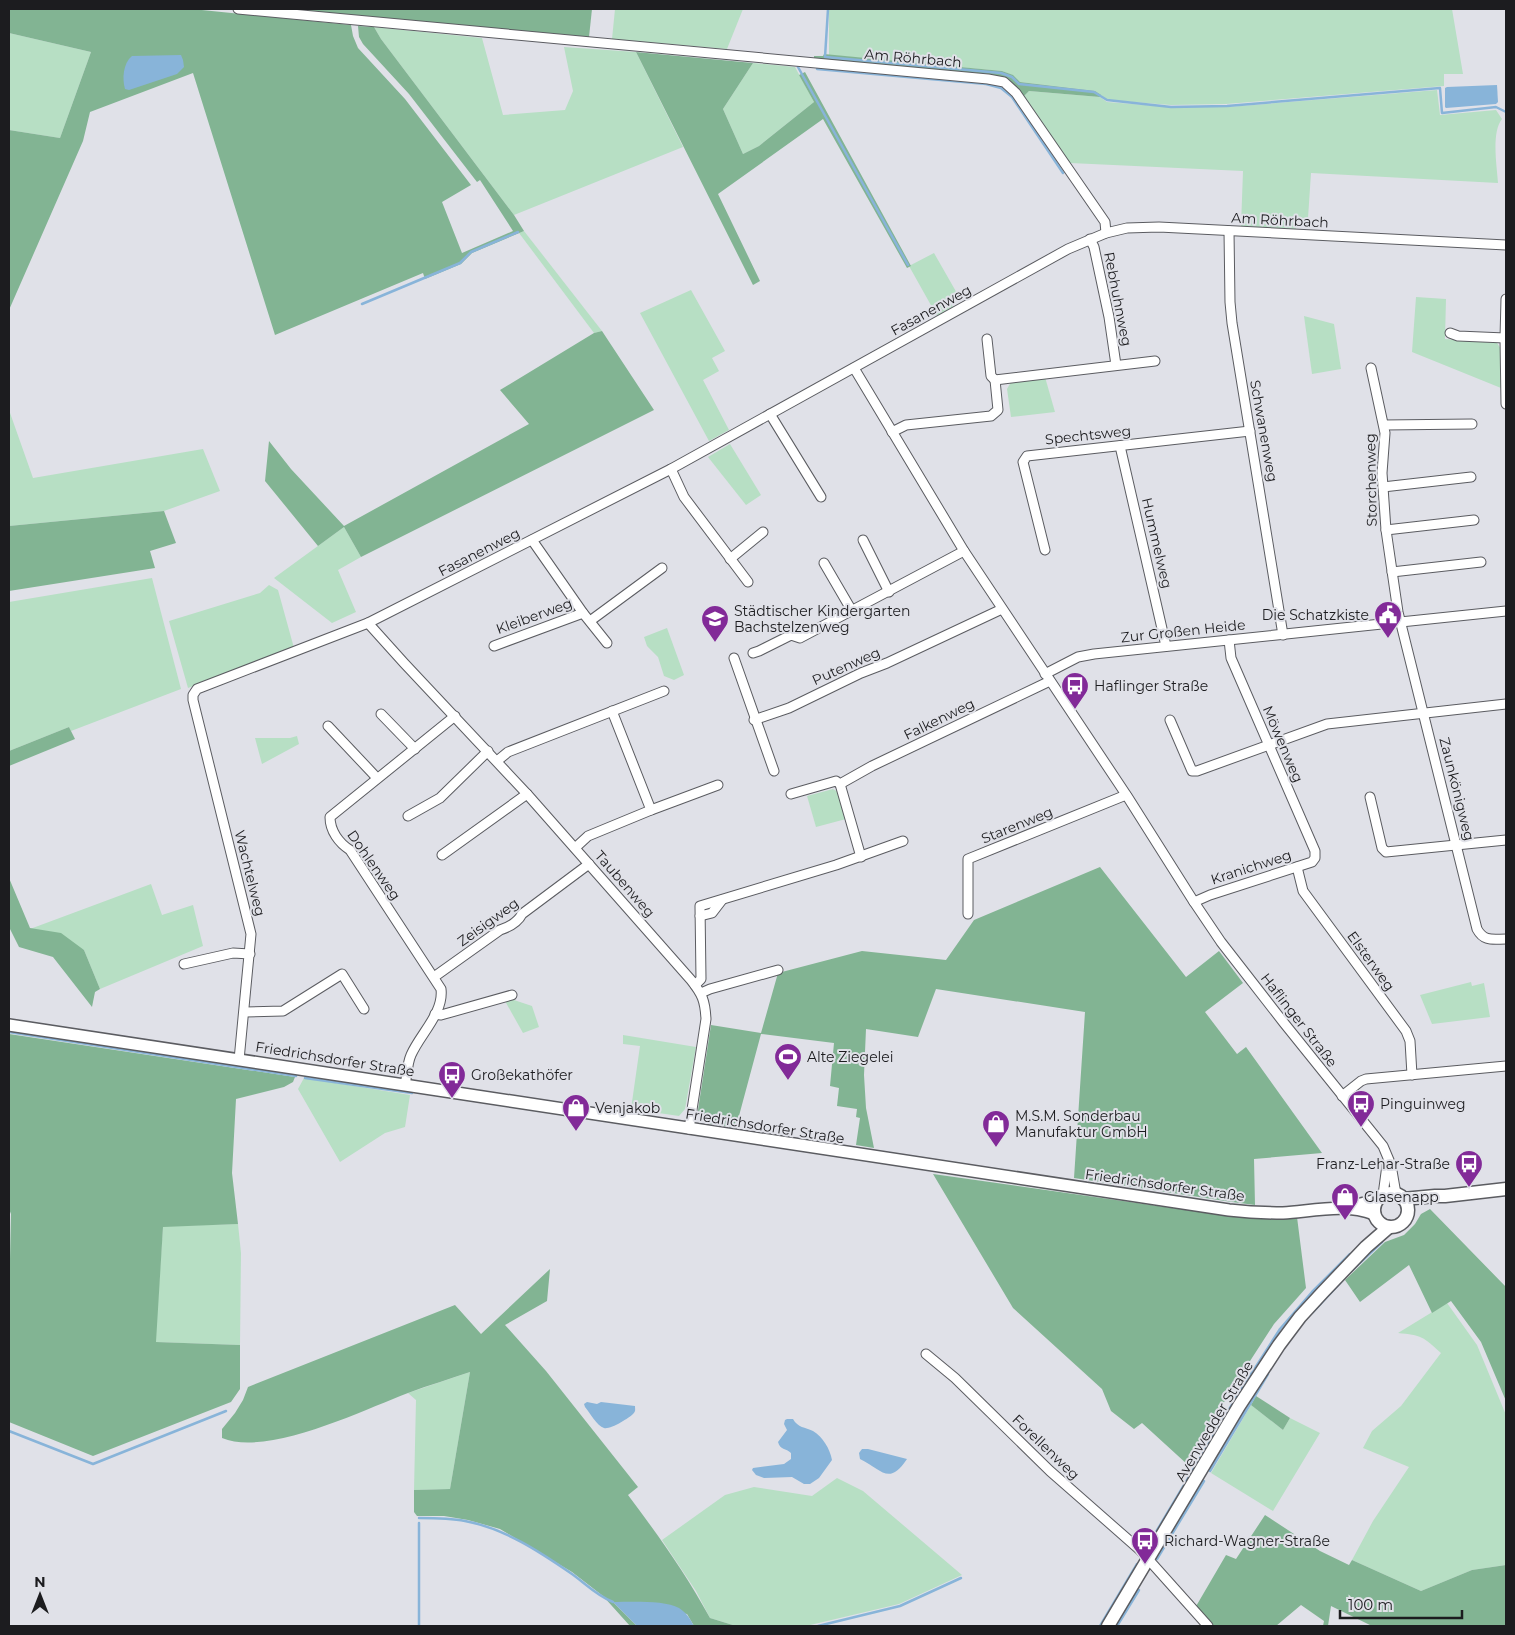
<svg xmlns="http://www.w3.org/2000/svg" width="1515" height="1635" font-family="Montserrat,sans-serif">
	<rect width="100%" height="100%" fill="#e0e1e8"/>
	<g fill="#b7dfc4">
		<polygon points="615,9 743,9 727,49 612,39"/>
		<polygon points="829,9 1452,9 1463,74 1444,74 1444,86 1226,104 1171,105 1107,100 1095,91 1020,82 1012,75 1002,71 829,55"/>
		<polygon points="374,27 482,38 503,115 565,110 573,91 564,47 636,52 683,147 514,215 381,39"/>
		<polygon points="9,33 91,52 60,138 9,130"/>
		<polygon points="753,63 795,67 814,102 759,146 743,154 723,109"/>
		<path d="M1437,90l3,25 56,-5 6,9c-11,14 -5,47 -4,64l-187,-10 -3,45h-11l-1,11 -55,-3 2,-55 -173,-8 -46,-67 5,-5 71,6 7,5 64,5h57z"/>
		<polygon points="524,231 602,331 594,333 519,233"/>
		<polygon points="934,253 958,295 949,300 953,307 937,316 909,266"/>
		<polygon points="691,290 725,351 712,358 719,371 703,380 729,430 709,441 640,313"/>
		<polygon points="1416,297 1446,299 1445,339 1497,343 1501,349 1501,388 1412,352"/>
		<polygon points="1304,316 1334,324 1341,369 1312,374"/>
		<polygon points="1045,377 1055,412 1011,417 1007,389 1011,382"/>
		<polygon points="9,410 33,478 203,449 220,491 164,511 9,526"/>
		<polygon points="730,444 761,495 746,505 708,457"/>
		<polygon points="344,527 361,557 338,570 356,612 332,623 274,578"/>
		<polygon points="152,578 181,689 71,731 69,727 9,751 9,602"/>
		<polygon points="269,585 278,590 294,648 188,688 169,621 260,593"/>
		<polygon points="667,628 684,675 674,680 664,676 658,657 647,646 644,637"/>
		<polygon points="297,736 299,744 262,764 255,738 290,738"/>
		<polygon points="833,789 838,792 846,819 816,827 807,796"/>
		<polygon points="151,884 162,915 193,905 203,946 100,989 84,950 30,929"/>
		<polygon points="1471,982 1472,986 1484,983 1490,1017 1432,1024 1420,995"/>
		<polygon points="511,999 532,1006 539,1027 523,1033 505,1001"/>
		<polygon points="623,1035 696,1047 685,1109 679,1116 631,1109 640,1046 623,1044"/>
		<polygon points="304,1078 410,1095 405,1127 385,1133 340,1162 298,1089"/>
		<polygon points="238,1224 241,1253 240,1345 155,1342 163,1226"/>
		<path d="M1447,1303l30,42 29,70v150l-34,5 -51,21 -69,-31 21,-39 36,-54 -46,-19 9,-17 29,-25 40,-53c-17,-16 -20,-18 -43,-20z"/>
		<polygon points="470,1372 450,1489 414,1490 416,1400 408,1393"/>
		<polygon points="1251,1405 1283,1430 1290,1418 1320,1433 1273,1511 1211,1473"/>
		<polygon points="837,1478 863,1491 962,1575 899,1604 806,1626 736,1626 710,1618 696,1591 662,1540 725,1495 754,1487 812,1496"/>
	</g>
	<g fill="#82b493">
		<polygon points="9,9 192,9 351,25 353,36 358,48 405,99 471,185 442,202 462,253 513,231 480,180 477,182 409,94 363,44 359,37 358,26 374,27 381,39 514,215 524,231 472,253 461,264 425,279 423,273 275,335 193,73 90,112 83,141 9,310 9,130 60,138 91,52 9,33"/>
		<polygon points="282,9 592,9 589,37"/>
		<polygon points="636,52 753,63 723,109 743,154 759,146 814,102 799,75 805,72 911,266 907,268 823,119 718,194 760,281 753,285"/>
		<polygon points="824,54 1002,71 1013,75 1020,82 1095,91 1101,95 1100,97 1029,91 1024,96 1006,79 989,74 814,59 814,56 823,56"/>
		<polygon points="602,331 654,410 361,557 344,527 318,546 265,481 269,441 291,469 344,526 529,424 500,390 594,333"/>
		<polygon points="164,511 176,543 150,551 155,568 9,591 9,526"/>
		<polygon points="69,727 75,739 9,766 9,751"/>
		<path d="M1100,867l86,110 33,-26 24,32 -38,29 32,42 9,-7 76,106 -68,6 1,46 -23,-3 -158,-24 11,-166 -149,-23 -18,48 -52,-8 -2,46 2,33 8,40 -18,-3 4,-27 -4,-1 1,-8 -20,-3 2,-18 -9,-2 4,-43 -73,-9 -25,93c-13,-2 -36,0 -38,-17l13,-85 50,8 17,-60 84,-22 84,9 28,-40z"/>
		<polygon points="9,878 30,928 61,933 84,950 100,989 95,992 92,1007 53,957 19,947 9,927"/>
		<polygon points="9,1034 295,1077 293,1082 284,1087 236,1099 232,1173 238,1224 163,1227 156,1342 240,1345 240,1389 231,1402 93,1456 9,1422 9,1304 11,1214 9,1209"/>
		<polygon points="933,1174 1228,1216 1255,1218 1297,1217 1306,1288 1274,1324 1230,1392 1188,1465 1142,1423 1134,1429 1111,1411 1102,1389 1013,1308"/>
		<polygon points="1430,1209 1506,1287 1506,1401 1481,1342 1451,1301 1432,1313 1409,1265 1360,1302 1345,1280 1385,1242 1404,1235 1415,1224 1421,1214"/>
		<path d="M550,1269l-3,32 -42,24 41,46 92,116 -10,8c30,40 58,79 82,123l26,8h-42l-7,-12 -73,-11 23,23h-7l-27,-30 -31,-24 -72,-43 -32,-9 -24,-4h-27l-3,-4v-22l36,-1 20,-117c-20,7 -41,13 -62,21 -45,17 -140,64 -186,45v-9l13,-16 8,-13 5,-13 207,-82 26,29z"/>
		<polygon points="1256,1396 1290,1418 1283,1430 1251,1405"/>
		<polygon points="1265,1515 1320,1551 1349,1565 1352,1560 1421,1591 1472,1570 1506,1565 1506,1626 1372,1626 1331,1606 1328,1626 1323,1626 1324,1621 1301,1605 1276,1626 1213,1626 1195,1608 1226,1555 1236,1559"/>
	</g>
	<g fill="#88b4d9">
		<path d="M181,55l2,5 1,7 -7,7 -48,16 -4,-1c-3,-10 -2,-26 7,-33z"/>
		<polygon points="1497,85 1498,102 1496,104 1446,108 1445,107 1445,88 1447,87"/>
		<path d="M587,1402l10,2 4,-2 34,4c0,4 1,5 -2,8 -4,4 -23,16 -29,14 -7,-2 -14,-15 -19,-21l-1,-3z"/>
		<path d="M787,1419h6c5,9 12,8 20,12 10,6 17,18 19,29l-13,18 -9,6h-6l-12,-7 -28,1 -8,-3 -4,-5 1,-2 31,-4 7,-5v-6c-5,-5 -11,-3 -13,-11l9,-12 -3,-6 1,-4z"/>
		<path d="M862,1449h6l39,10c-18,27 -25,11 -47,0l-1,-6z"/>
		<path d="M613,1602c17,0 52,-2 66,6 8,5 11,11 15,18h-57z"/>
	</g>
	<g fill="none" stroke-linecap="round" stroke-linejoin="round">
		<g stroke="#88b4d9" stroke-width="2.5">
			<polyline points="828,9 825,57 1001,73 1012,77 1019,84 1094,92 1107,100 1171,107 1227,106 1440,88 1442,113 1496,107 1506,112"/>
			<polyline points="798,67 908,265"/>
			<polyline points="817,69 986,84 1001,88 1012,97 1063,173"/>
			<polyline points="362,304 460,263 471,252 518,232"/>
			<polyline points="9,1032 296,1076"/>
			<polyline points="305,1078 412,1093"/>
			<polyline points="1351,1271 1382,1242"/>
			<polyline points="1312,1313 1341,1282"/>
			<polyline points="9,1431 93,1464 226,1411"/>
			<polyline points="1210,1471 1268,1374"/>
			<path d="M419,1518c16,0 31,0 46,3 39,7 75,31 107,53 14,10 25,22 41,28"/>
			<polyline points="1150,1542 1239,1393 1280,1329 1312,1292 1350,1254"/>
			<polyline points="1157,1559 1204,1481"/>
			<polyline points="419,1626 419,1523"/>
			<polyline points="818,1626 900,1606 961,1578"/>
			<polyline points="1100,1626 1137,1564"/>
			<polyline points="1117,1626 1139,1590"/>
		</g>
		<defs>
			<g id="minor">
				<polyline points="238,9 988,79 1004,82 1016,93 1105,222 1106,233"/>
				<polyline points="1229,231 1230,302 1232,323 1283,635"/>
				<polyline points="1090,239 1094,247 1109,317 1116,365"/>
				<polyline points="1450,333 1458,336 1505,338"/>
				<polyline points="987,339 991,376 995,380"/>
				<polyline points="854,368 964,551 1127,796 1194,902 1221,942 1284,1023 1383,1146 1391,1165 1396,1194"/>
				<path d="M1371,368l14,65 -3,40 1,14 3,43 12,82 79,317c7,13 16,10 29,10"/>
				<polyline points="1506,404 1505,338 1506,299"/>
				<polyline points="770,414 821,497"/>
				<polyline points="1384,425 1472,424"/>
				<polyline points="892,432 906,425 991,416 998,410 995,380 1155,361"/>
				<polyline points="1120,446 1166,646"/>
				<polyline points="671,469 684,497 748,582"/>
				<polyline points="1383,487 1471,477"/>
				<polyline points="1386,530 1474,520"/>
				<polyline points="532,540 583,613 607,643"/>
				<polyline points="863,540 889,592"/>
				<polyline points="1045,550 1023,462 1027,456 1250,431"/>
				<polyline points="730,559 763,532"/>
				<polyline points="824,563 852,611"/>
				<polyline points="1392,572 1481,562"/>
				<polyline points="590,621 662,568"/>
				<path d="M368,623l36,40 123,131 164,186c11,14 14,20 15,39l-17,110"/>
				<polyline points="494,646 583,613"/>
				<polyline points="753,653 759,651 791,635 800,638 964,551"/>
				<polyline points="734,658 774,771"/>
				<polyline points="1045,674 1078,657 1094,654 1506,611"/>
				<polyline points="612,711 651,810"/>
				<polyline points="381,714 415,749"/>
				<polyline points="754,720 789,708 861,673 887,663 1002,609"/>
				<polyline points="1170,720 1192,771 1197,771 1327,724 1506,704"/>
				<polyline points="328,726 377,778"/>
				<polyline points="497,761 508,752 664,691"/>
				<polyline points="840,784 861,857"/>
				<polyline points="791,794 836,781 840,784 872,766 1050,681"/>
				<polyline points="1370,797 1382,848 1386,852 1506,840"/>
				<polyline points="408,816 440,798 488,751"/>
				<polyline points="575,848 588,836 651,810 718,785"/>
				<polyline points="442,855 527,794"/>
				<polyline points="1297,867 1303,891 1406,1031 1410,1041 1412,1075"/>
				<polyline points="1194,902 1210,895 1312,862 1315,858 1315,851 1231,658 1229,640"/>
				<polyline points="968,914 968,859 1126,795"/>
				<polyline points="700,916 712,913 722,900"/>
				<polyline points="184,964 233,953 250,954"/>
				<path d="M434,977l66,-47c9,-3 18,-8 22,-16l67,-50"/>
				<polyline points="695,985 701,979 700,906 836,865 903,841"/>
				<polyline points="701,993 710,989 778,970"/>
				<polyline points="245,1012 283,1011 342,974 364,1009"/>
				<polyline points="435,1014 441,1015 512,995"/>
				<polyline points="239,1060 251,934 193,700 193,695 197,689 368,623 671,469 1068,249 1106,233 1127,228 1159,227 1506,245"/>
				<path d="M405,1085c2,-9 2,-21 6,-30 9,-21 33,-42 30,-66l-91,-139c-11,-7 -20,-19 -20,-33l125,-101"/>
				<polyline points="1342,1096 1361,1081 1366,1079 1506,1066"/>
				<polyline points="1383,1195 1387,1165"/>
				<polyline points="926,1354 955,1378 1050,1471 1140,1550 1208,1626"/>
			</g>
			<g id="tertiary">
				<path d="M9,1025l1220,185c18,2 36,3 54,3 30,-2 63,-10 91,1"/>
				<polyline points="1352,1206 1377,1200"/>
			</g>
			<g id="secondary">
				<circle cx="1391" cy="1210" r="17"/>
				<polyline points="1403,1199 1435,1196 1445,1196 1506,1189"/>
				<polyline points="1108,1626 1239,1406 1279,1345 1300,1317 1323,1292 1366,1247 1389,1227"/>
			</g>
		</defs>
		<use href="#minor" stroke="#5b5c61" stroke-width="11"/>
		<use href="#tertiary" stroke="#5b5c61" stroke-width="14"/>
		<use href="#secondary" stroke="#5b5c61" stroke-width="15"/>
		<use href="#minor" stroke="#fff" stroke-width="9"/>
		<use href="#tertiary" stroke="#fff" stroke-width="11"/>
		<use href="#secondary" stroke="#fff" stroke-width="12"/>
	</g>
	<defs>
		<symbol id="civic-pin" viewBox="-11 -11 22 30"><path d="M0 17L-7.5 6A9.5 9.5 0 1 1 7.5 6Z" fill="#822a98" stroke="#e0e1e8"/><path d="M-.6-6.5H3V-4.5H.6V-3L4-1V1h2V6H-6V1h2V-1L-.6-3ZM-1.2 2.5V6h2.4V2.5Z" fill="#fff"/></symbol>
		<symbol id="school-pin" viewBox="-11 -11 22 30"><path d="M0 17L-7.5 6A9.5 9.5 0 1 1 7.5 6Z" fill="#822a98" stroke="#e0e1e8"/><path d="M0-5L7-2L0 1L-7-2ZM-4 1L0 2.5L4 1V4Q0 6-4 4Z" fill="#fff"/></symbol>
		<symbol id="bus-pin" viewBox="-11 -11 22 30"><path d="M0 17L-7.5 6A9.5 9.5 0 1 1 7.5 6Z" fill="#822a98" stroke="#e0e1e8"/><path d="M-5-6H5V4H4V6H2V4H-2V6H-4V4H-5ZM-3.5-4V0h7V-4ZM-3.5 1.2v1.5H-2V1.2ZM2 1.2v1.5H3.5V1.2Z" fill="#fff"/></symbol>
		<symbol id="stadium-pin" viewBox="-11 -11 22 30"><path d="M0 17L-7.5 6A9.5 9.5 0 1 1 7.5 6Z" fill="#822a98" stroke="#e0e1e8"/><path d="M0-5a6.5 5 0 1 0 0 10a6.5 5 0 1 0 0-10ZM-3.5-1.8h7v3.6h-7Z" fill="#fff"/></symbol>
		<symbol id="shop-pin" viewBox="-11 -11 22 30"><path d="M0 17L-7.5 6A9.5 9.5 0 1 1 7.5 6Z" fill="#822a98" stroke="#e0e1e8"/><path d="M-5-2.5h2.3a2.7 3.5 0 0 1 5.4 0H5L5.5 6h-11ZM-1.5-2.5h3a1.5 2.3 0 0 0-3 0Z" fill="#fff"/></symbol>
	</defs>
	<g fill-rule="evenodd">
		<use href="#civic-pin" x="1372" y="599" width="32" height="43"/>
		<use href="#school-pin" x="699" y="603" width="32" height="43"/>
		<use href="#bus-pin" x="1059" y="670" width="32" height="43"/>
		<use href="#stadium-pin" x="772" y="1041" width="32" height="43"/>
		<use href="#bus-pin" x="436" y="1059" width="32" height="43"/>
		<use href="#bus-pin" x="1345" y="1088" width="32" height="43"/>
		<use href="#shop-pin" x="560" y="1092" width="32" height="43"/>
		<use href="#shop-pin" x="980" y="1108" width="32" height="43"/>
		<use href="#bus-pin" x="1453" y="1148" width="32" height="43"/>
		<use href="#shop-pin" x="1329" y="1181" width="32" height="43"/>
		<use href="#bus-pin" x="1129" y="1525" width="32" height="43"/>
	</g>
	<g text-anchor="middle" stroke-width="4" stroke-linejoin="round" paint-order="stroke">
		<g font-size="14" fill="#1c1c1f" stroke="#e0e1e8">
			<text transform="translate(913 58) rotate(5)" y="5">Am Röhrbach</text>
			<text transform="translate(1280 220) rotate(3)" y="5">Am Röhrbach</text>
			<text transform="translate(1118 299) rotate(79)" y="5">Rebhuhnweg</text>
			<text transform="translate(931 310) rotate(-29)" y="5">Fasanenweg</text>
			<text transform="translate(1264 431) rotate(80)" y="5">Schwanenweg</text>
			<text transform="translate(1088 435) rotate(-6)" y="5">Spechtsweg</text>
			<text transform="translate(1371 480) rotate(-91)" y="5">Storchenweg</text>
			<text transform="translate(1157 543) rotate(77)" y="5">Hummelweg</text>
			<text transform="translate(479 552) rotate(-27)" y="5">Fasanenweg</text>
			<text transform="translate(534 616) rotate(-20)" y="5">Kleiberweg</text>
			<text transform="translate(1183 631) rotate(-6)" y="5">Zur Großen Heide</text>
			<text transform="translate(846 666) rotate(-24)" y="5">Putenweg</text>
			<text transform="translate(939 719) rotate(-26)" y="5">Falkenweg</text>
			<text transform="translate(1283 744) rotate(67)" y="5">Möwenweg</text>
			<text transform="translate(1457 789) rotate(76)" y="5">Zaunkönigweg</text>
			<text transform="translate(1017 825) rotate(-22)" y="5">Starenweg</text>
			<text transform="translate(374 865) rotate(55)" y="5">Dohlenweg</text>
			<text transform="translate(1251 867) rotate(-18)" y="5">Kranichweg</text>
			<text transform="translate(250 873) rotate(76)" y="5">Wachtelweg</text>
			<text transform="translate(625 884) rotate(49)" y="5">Taubenweg</text>
			<text transform="translate(488 922) rotate(-36)" y="5">Zeisigweg</text>
			<text transform="translate(1371 961) rotate(54)" y="5">Elsterweg</text>
			<text transform="translate(1299 1020) rotate(52)" y="5">Haflinger Straße</text>
			<text transform="translate(335 1059) rotate(9)" y="5">Friedrichsdorfer Straße</text>
			<text transform="translate(765 1126) rotate(9)" y="5">Friedrichsdorfer Straße</text>
			<text transform="translate(1165 1185) rotate(8)" y="5">Friedrichsdorfer Straße</text>
			<text transform="translate(1214 1421) rotate(-59)" y="5">Avenwedder Straße</text>
			<text transform="translate(1046 1447) rotate(44)" y="5">Forellenweg</text>
		</g>
		<g font-size="14" fill="#1c1c1f" stroke="#e0e1e8" text-anchor="start">
			<text x="734" y="616">Städtischer Kindergarten<tspan x="734" dy="16">Bachstelzenweg</tspan></text>
			<text x="1369" y="620" text-anchor="end">Die Schatzkiste</text>
			<text x="1094" y="691">Haflinger Straße</text>
			<text x="807" y="1062">Alte Ziegelei</text>
			<text x="471" y="1080">Großekathöfer</text>
			<text x="1380" y="1109">Pinguinweg</text>
			<text x="595" y="1113">Venjakob</text>
			<text x="1015" y="1121">M.S.M. Sonderbau<tspan x="1015" dy="16">Manufaktur GmbH</tspan></text>
			<text x="1450" y="1169" text-anchor="end">Franz-Lehar-Straße</text>
			<text x="1364" y="1202">Glasenapp</text>
			<text x="1164" y="1546">Richard-Wagner-Straße</text>
		</g>
	</g>
	<rect width="1515" height="1635" fill="none" stroke="#1c1c1f" stroke-width="20"/>
	<g transform="translate(40 1595)" stroke="#e0e1e8" stroke-width="4" paint-order="stroke">
	<path d="M0-4L9 19L0 12L-9 19Z" fill="#1c1c1f"/>
	<text y="-8" font-size="14" font-weight="bold" text-anchor="middle" fill="#1c1c1f">N</text>
	</g>
	<path d="M1340 1610v8h122v-8" fill="none" stroke="#1c1c1f" stroke-width="2.5"/>
	<text x="1348" y="1610" font-size="15" fill="#1c1c1f" stroke="#e0e1e8" stroke-width="4" paint-order="stroke">100 m</text>
</svg>
